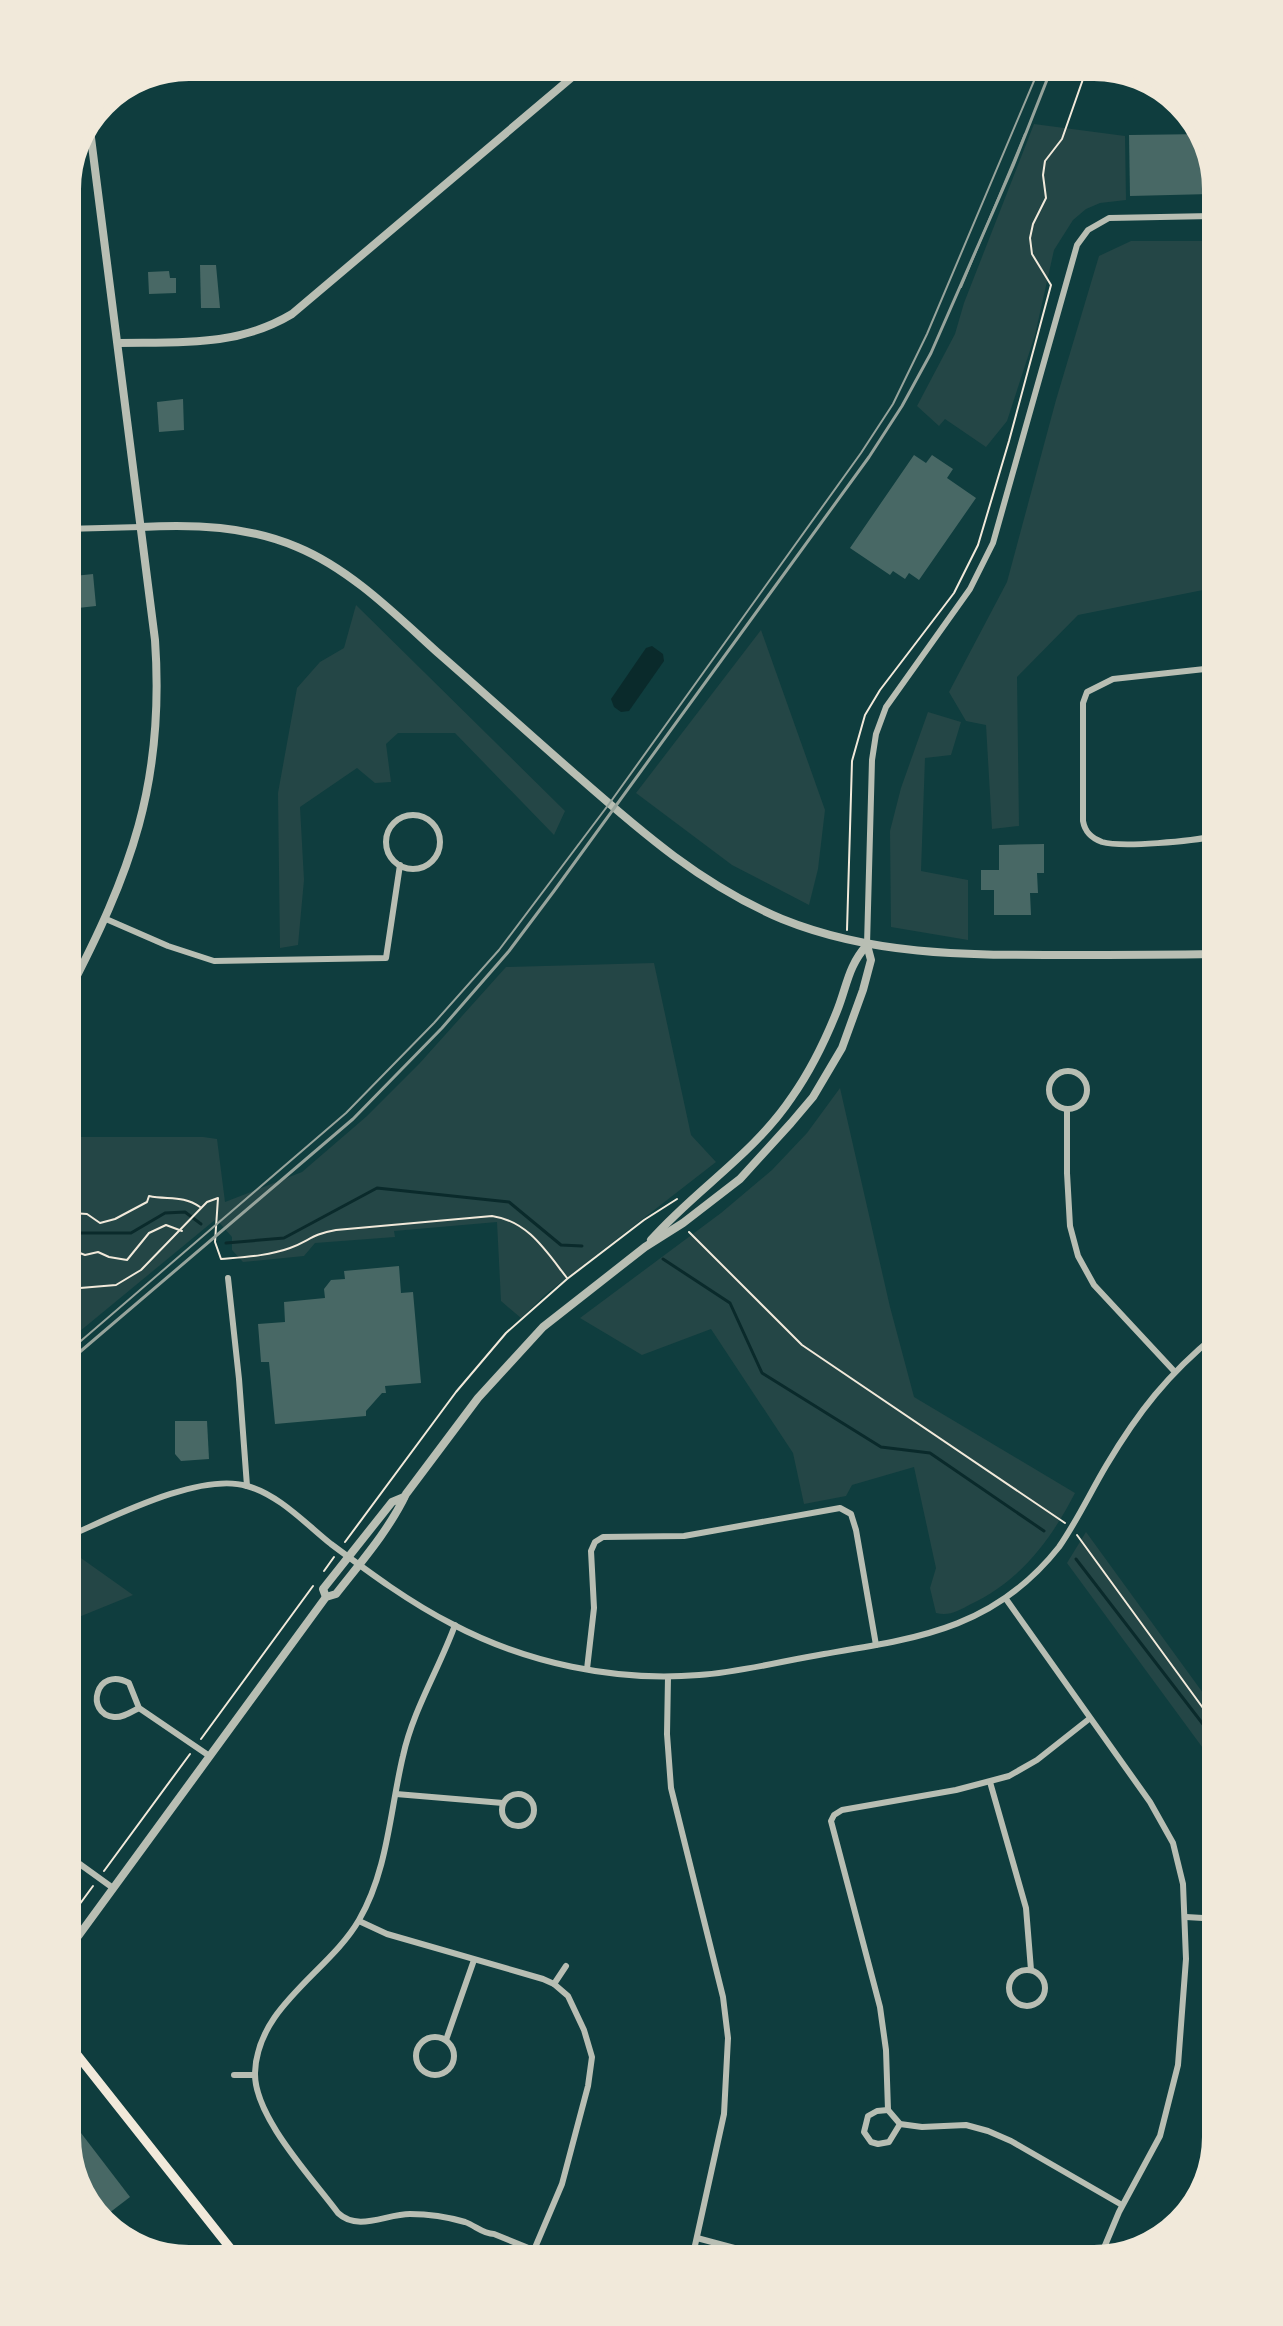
<svg xmlns="http://www.w3.org/2000/svg" width="1283" height="2326" font-family="Georgia,serif">
	<rect width="100%" height="100%" fill="#0f3d3e"/>
	<g fill="#244646">
		<polygon points="1034,124 1125,136 1126,200 1100,203 1086,209 1073,220 1054,250 1035,335 1007,421 986,447 945,419 939,426 917,406 955,334 964,303"/>
		<polygon points="1131,241 1212,241 1213,588 1078,615 1017,677 1019,826 992,829 986,725 966,721 949,692 1007,582 1056,400 1099,256"/>
		<polygon points="356,605 565,811 554,835 455,733 398,733 386,744 391,782 375,783 357,768 300,807 304,880 298,945 280,948 278,793 297,688 320,662 344,648"/>
		<polygon points="761,630 825,810 818,869 809,905 732,865 636,793"/>
		<polygon points="928,712 961,722 951,755 925,758 921,871 968,880 968,940 891,927 890,831 901,788"/>
		<polygon points="654,963 691,1135 716,1162 546,1294 521,1318 501,1301 497,1222 394,1231 395,1237 315,1243 304,1256 243,1262 232,1250 232,1237 216,1219 68,1341 67,1137 203,1137 217,1139 225,1202 302,1172 367,1116 419,1064 506,967"/>
		<path d="M840,1088l50,219 24,90 161,96c-25,48 -54,87 -104,111 -13,7 -21,12 -35,9l-6,-25 6,-20 -22,-101 -62,18 -6,11 -42,8 -11,-51 -82,-124 -69,26 -62,-37 141,-105 51,-43 35,-37z"/>
		<polygon points="1086,1532 1219,1715 1219,1770 1067,1563"/>
		<polygon points="71,1551 133,1595 69,1621"/>
	</g>
	<polygon fill="#0a2a2b" points="652,646 663,654 664,661 629,711 621,712 614,707 611,699 646,648"/>
	<g fill="none" stroke-linecap="round" stroke-linejoin="round">
		<g stroke="#0a2a2b" stroke-width="3">
			<polyline points="67,1233 131,1233 165,1213 185,1212 201,1224"/>
			<polyline points="226,1243 284,1238 377,1188 509,1202 561,1245 582,1246"/>
			<polyline points="663,1259 730,1303 762,1373 881,1447 930,1453 1044,1531"/>
			<polyline points="1076,1559 1219,1745"/>
		</g>
	</g>
	<g fill="#486865">
		<polygon points="1206,134 1211,140 1211,194 1130,196 1129,135"/>
		<polygon points="200,265 216,265 220,308 201,308"/>
		<polygon points="169,271 170,278 176,278 176,293 149,294 148,272"/>
		<polygon points="183,399 184,430 159,432 157,402"/>
		<polygon points="914,455 926,463 932,455 953,469 947,478 976,498 919,580 909,573 905,579 893,571 890,575 850,548"/>
		<polygon points="93,574 96,606 78,608 74,576"/>
		<polygon points="1044,844 1044,873 1037,873 1038,893 1030,893 1031,915 994,915 994,890 981,890 981,870 999,870 999,845"/>
		<polygon points="399,1266 401,1293 413,1292 421,1383 385,1386 386,1393 382,1393 366,1411 366,1416 275,1424 269,1362 261,1362 258,1324 285,1322 284,1302 325,1298 324,1289 331,1280 345,1279 344,1271"/>
		<polygon points="175,1421 207,1421 209,1459 181,1461 175,1454"/>
		<polygon points="81,2133 130,2197 100,2220 72,2186 72,2140"/>
	</g>
	<g fill="none" stroke-linecap="round" stroke-linejoin="round">
		<g stroke="#f1e9da" stroke-width="2">
			<polyline points="847,930 852,761 865,715 880,690 954,593 978,545 1009,441 1051,285 1032,254 1030,238 1033,224 1046,198 1043,175 1045,161 1062,139 1089,62"/>
			<path d="M67,1218l5,-5 15,1 13,9 15,-4 32,-17 2,-6c19,4 34,-1 51,11"/>
			<polyline points="689,1232 802,1345 1065,1523"/>
			<polyline points="67,1248 85,1255 98,1252 109,1257 127,1260 149,1233 166,1225 182,1231"/>
			<path d="M68,1289l48,-4 25,-15 66,-68 11,-4 -3,44 6,17c23,-2 47,-3 69,-11 19,-7 22,-14 46,-18l156,-14c36,5 54,35 75,62"/>
			<polyline points="1077,1535 1219,1730"/>
			<polyline points="345,1542 456,1392 506,1333 567,1279 644,1220 677,1199"/>
			<polyline points="324,1571 334,1557"/>
			<polyline points="201,1739 313,1586"/>
			<polyline points="104,1871 190,1754"/>
			<polyline points="71,1916 93,1886"/>
		</g>
		<g stroke="#b8beb3" stroke-width="6">
			<polyline points="64,529 141,527"/>
			<path d="M1214,668l-101,11 -26,13 -4,11v118c2,11 8,17 19,21 20,6 91,-1 113,-6"/>
			<circle cx="413" cy="842" r="27"/>
			<polyline points="106,919 168,946 214,961 386,958 400,865"/>
			<polyline points="867,945 872,760 876,734 886,707 970,589 993,543 1077,245 1088,230 1109,218 1212,216"/>
			<circle cx="1068" cy="1090" r="19"/>
			<polyline points="1067,1109 1067,1173 1070,1226 1078,1256 1094,1285 1174,1371"/>
			<polyline points="228,1278 239,1379 247,1486"/>
			<path d="M69,1536c44,-19 131,-64 178,-50 31,8 59,38 84,58 39,29 78,58 121,80 74,39 163,58 247,51 42,-3 83,-14 125,-21 96,-16 171,-26 235,-107 18,-26 31,-54 47,-81 32,-54 62,-92 111,-132"/>
			<polyline points="1006,1599 1150,1802 1173,1843 1183,1884 1186,1959 1178,2065 1160,2136 1119,2212 1101,2255"/>
			<path d="M455,1625c-16,44 -42,85 -52,131 -13,54 -15,114 -44,164 -30,52 -102,86 -104,153 -1,44 58,106 83,140 20,19 48,1 72,1 18,0 38,3 55,8 11,4 18,12 29,12l64,26"/>
			<polyline points="587,1669 594,1608 591,1551 595,1542 603,1537 684,1536 840,1508 851,1514 856,1530 876,1645"/>
			<polyline points="668,1677 667,1734 671,1788 723,1997 728,2038 724,2114 692,2259"/>
			<path d="M139,1708c-8,4 -17,10 -25,9 -30,-3 -18,-52 15,-34l10,25 69,47"/>
			<polyline points="1089,1719 1037,1760 1009,1776 956,1790 842,1810 834,1815 831,1821 880,2007 886,2050 888,2110 900,2124 922,2127 966,2125 988,2131 1011,2141 1122,2205"/>
			<polyline points="990,1782 1026,1908 1031,1970"/>
			<circle cx="518" cy="1810" r="16"/>
			<polyline points="396,1794 503,1803"/>
			<polyline points="70,1857 113,1888"/>
			<polyline points="1186,1917 1220,1919"/>
			<polyline points="359,1921 387,1934 543,1979 554,1984 568,1996 584,2030 592,2057 588,2086 562,2184 534,2250"/>
			<circle cx="1027" cy="1988" r="18"/>
			<polyline points="554,1984 566,1966"/>
			<circle cx="435" cy="2056" r="19"/>
			<polyline points="446,2040 474,1960"/>
			<polyline points="234,2075 255,2075"/>
			<polyline points="888,2110 877,2111 868,2116 864,2132 871,2142 878,2144 889,2142 900,2124"/>
			<polyline points="697,2238 772,2258"/>
		</g>
		<g stroke="#b8beb3" stroke-width="8">
			<path d="M118,343c62,-1 119,4 174,-29l298,-252"/>
			<path d="M141,527c52,-3 107,-1 156,20 53,22 98,67 140,105 46,40 91,81 137,121 65,57 127,112 208,146 89,36 181,36 275,36 53,0 105,0 158,-1"/>
			<path d="M66,997c65,-124 99,-214 89,-357l-66,-518"/>
			<path d="M651,1240c44,-50 103,-86 141,-143 19,-27 33,-56 45,-86 10,-25 11,-45 30,-66"/>
			<polyline points="326,1597 323,1589 392,1502 404,1497"/>
			<path d="M71,1946l255,-349 10,-3c25,-32 53,-64 70,-100l72,-96 65,-71 102,-80 38,-24 57,-44 51,-56 22,-26 29,-49 21,-58 8,-30 -4,-15"/>
		</g>
		<polyline stroke="#f1e9da" stroke-width="9" points="71,2047 242,2263"/>
		<g stroke="#97a49c" stroke-width="2">
			<polyline points="961,287 1025,134"/>
			<polyline points="68,1352 346,1113 434,1023 499,950 609,804 861,453 893,404 927,334 1042,62"/>
		</g>
		<polyline stroke="#97a49c" stroke-width="3" points="68,1362 353,1119 442,1028 509,951 554,891 869,457 902,406 931,353 1013,166 1054,62"/>
	</g>
	<path d="M0 0H1283V2326H0ZM189 76H1094A113 113 0 0 1 1207 189V2137A113 113 0 0 1 1094 2250H189A113 113 0 0 1 76 2137V189A113 113 0 0 1 189 76Z" fill="#f1e9da" fill-rule="evenodd"/>
	<path fill="none" stroke="#f1e9da" stroke-width="10" d="M189 76H1094A113 113 0 0 1 1207 189V2137A113 113 0 0 1 1094 2250H189A113 113 0 0 1 76 2137V189A113 113 0 0 1 189 76Z"/>
</svg>
